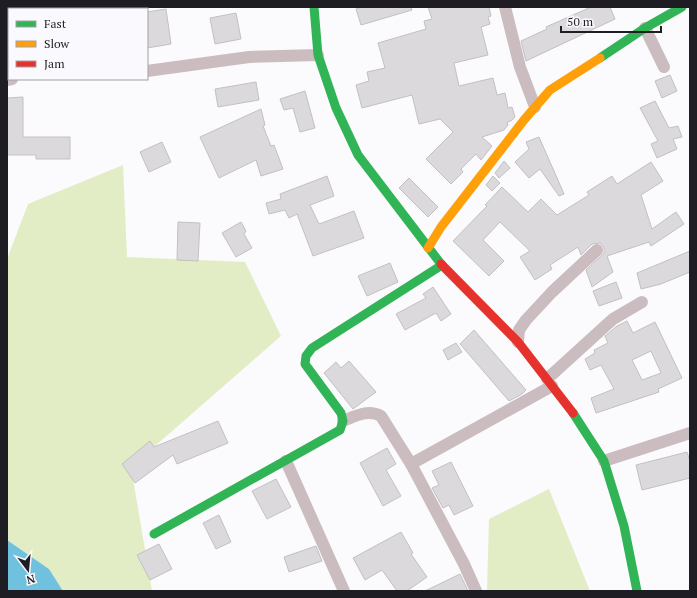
<svg xmlns="http://www.w3.org/2000/svg" width="697" height="598" font-family="'PT Serif',serif">
	<rect width="100%" height="100%" fill="#fbfafc"/>
	<g fill="#e3edc5">
		<polygon points="7,7 106,7 102,9 9,9 9,57 7,59"/>
		<polygon points="123,165 127,257 245,262 281,336 131,467 152,591 63,591 49,569 7,540 7,259 28,204"/>
		<polygon points="549,489 590,591 487,591 489,519"/>
	</g>
	<polygon fill="#70c1de" points="7,540 49,569 63,591 7,591"/>
	<g fill="#dcd9dc" stroke="#c3c0c3" fill-rule="evenodd">
		<polygon points="362,7 411,7 412,10 361,25 356,9"/>
		<polygon points="428,7 489,7 491,16 488,17 490,24 481,27 488,55 454,63 459,86 493,78 497,95 505,93 508,108 512,107 515,117 511,121 507,122 508,125 504,130 482,137 492,146 481,160 476,154 461,169 463,172 451,184 426,159 453,132 440,119 419,124 412,95 362,108 356,85 369,81 367,72 385,68 378,43 426,29 424,21 432,19"/>
		<polygon points="591,7 610,7 615,19 526,61 521,41 547,29 546,27"/>
		<polygon points="166,9 171,44 147,48 147,12"/>
		<polygon points="236,13 241,39 215,44 210,18"/>
		<polygon points="670,75 677,91 662,98 655,81"/>
		<polygon points="256,82 259,100 218,107 215,89"/>
		<polygon points="305,91 315,128 300,132 293,108 284,110 280,99"/>
		<polygon points="23,97 23,137 70,137 70,159 36,159 36,155 7,155 7,98"/>
		<polygon points="655,101 669,128 678,126 682,137 673,139 677,149 657,158 651,144 658,141 640,108"/>
		<polygon points="261,109 265,125 263,126 271,146 274,145 283,169 261,176 256,160 219,178 200,137"/>
		<polygon points="539,137 564,194 559,196 540,169 529,178 515,162 529,149 526,142"/>
		<polygon points="162,142 171,162 149,172 140,152"/>
		<polygon points="504,161 510,168 499,178 495,173"/>
		<polygon points="651,162 663,181 641,195 652,229 676,212 684,224 651,246 649,242 607,256 613,272 592,287 586,270 604,253 604,248 600,243 592,244 581,255 578,247 550,265 552,269 535,280 520,257 530,251 500,222 483,240 504,261 489,276 453,241 487,206 485,205 502,187 528,212 541,199 557,215 589,195 587,192 612,176 617,184"/>
		<polygon points="327,176 334,196 310,205 319,224 354,211 364,238 313,256 297,214 289,218 285,210 269,214 266,203 281,199 280,194"/>
		<polygon points="493,176 500,183 492,191 486,185"/>
		<polygon points="409,178 438,207 428,217 399,188"/>
		<polygon points="178,222 200,223 198,261 177,260"/>
		<polygon points="241,222 246,231 244,234 252,248 236,257 222,233"/>
		<polygon points="690,251 690,272 661,284 641,289 637,273"/>
		<polygon points="390,263 398,282 367,296 358,276"/>
		<polygon points="616,282 622,298 599,306 593,291"/>
		<polygon points="433,287 451,314 441,321 436,313 405,330 396,314 426,298 423,294"/>
		<path d="M627,321l6,12 22,-11 27,56 -24,11 1,3 -63,21 -5,-15 23,-9 -13,-24 -11,5 -5,-11 10,-6 -1,-3 14,-7 -3,-7 12,-10zM651,351l10,22 -19,7 -10,-20z"/>
		<polygon points="474,330 526,390 522,394 509,401 460,344"/>
		<polygon points="456,343 462,352 448,360 443,350"/>
		<polygon points="349,361 376,392 353,409 324,373 336,362 341,368"/>
		<polygon points="218,421 228,443 177,464 173,455 135,483 122,464 150,441 154,447"/>
		<polygon points="387,448 396,464 386,470 401,496 383,506 360,463"/>
		<polygon points="687,452 690,461 690,478 642,490 636,465"/>
		<polygon points="451,462 473,506 454,515 449,505 443,508 432,488 439,485 432,471"/>
		<polygon points="276,479 291,507 267,519 252,491"/>
		<polygon points="219,515 231,542 216,549 203,523"/>
		<polygon points="401,532 413,553 411,554 427,577 407,591 397,591 382,570 365,580 353,558"/>
		<polygon points="159,544 172,569 150,580 137,555"/>
		<polygon points="316,546 322,561 289,572 284,557"/>
		<polygon points="460,574 468,591 425,591"/>
	</g>
	<g fill="none" stroke-linecap="round" stroke-linejoin="round">
		<g stroke="#cbbdbf" stroke-width="12">
			<polyline points="505,7 520,67 535,107"/>
			<polyline points="645,28 664,67"/>
			<polyline points="147,71 249,57 318,55"/>
			<polyline points="7,80 12,79"/>
			<polyline points="518,342 519,330 526,320 552,292 597,250"/>
			<polyline points="547,379 613,319 642,302"/>
			<path d="M343,421c13,-5 25,-12 38,-5l30,48 141,-78"/>
			<polyline points="286,461 344,591"/>
			<polyline points="604,461 690,433"/>
			<polyline points="411,464 464,564 476,591"/>
		</g>
		<g stroke="#30b455" stroke-width="9">
			<polyline points="314,7 318,55 336,108 358,155 441,264"/>
			<polyline points="600,58 645,28 682,7"/>
			<polyline points="573,413 604,461 624,526 637,591"/>
			<polyline points="154,534 340,430 343,421 341,413 305,364 306,356 312,348 442,265"/>
		</g>
		<polyline stroke="#ff9f0a" stroke-width="9" points="428,248 441,227 524,120 550,90 600,58"/>
		<polyline stroke="#e5322d" stroke-width="9" points="441,264 518,342 573,413"/>
	</g>
	<rect width="697" height="598" fill="none" stroke="#1e1d24" stroke-width="16"/>
	<rect x="8" y="8" width="140" height="72" fill="#faf9fd" stroke="#a2a1a6"/>
	<rect x="16" y="21" width="20" height="6" fill="#30b455" stroke="#a2a1a6"/>
	<text x="44" y="28" font-size="12" fill="#1e1d24">Fast</text>
	<rect x="16" y="41" width="20" height="6" fill="#ff9f0a" stroke="#a2a1a6"/>
	<text x="44" y="48" font-size="12" fill="#1e1d24">Slow</text>
	<rect x="16" y="61" width="20" height="6" fill="#e5322d" stroke="#a2a1a6"/>
	<text x="44" y="68" font-size="12" fill="#1e1d24">Jam</text>
	<g transform="translate(28 570) rotate(164)" stroke="#faf9fd" stroke-width="3" paint-order="stroke">
	<path d="M0-3L7 15L0 10L-7 15Z" fill="#1e1d24"/>
	<text y="-6" font-size="11" font-weight="bold" text-anchor="middle" fill="#1e1d24">N</text>
	</g>
	<path d="M561 26v6h100v-6" fill="none" stroke="#1e1d24" stroke-width="2"/>
	<text x="567" y="26" font-size="12" fill="#1e1d24" stroke="#faf9fd" stroke-width="3" paint-order="stroke">50 m</text>
</svg>
